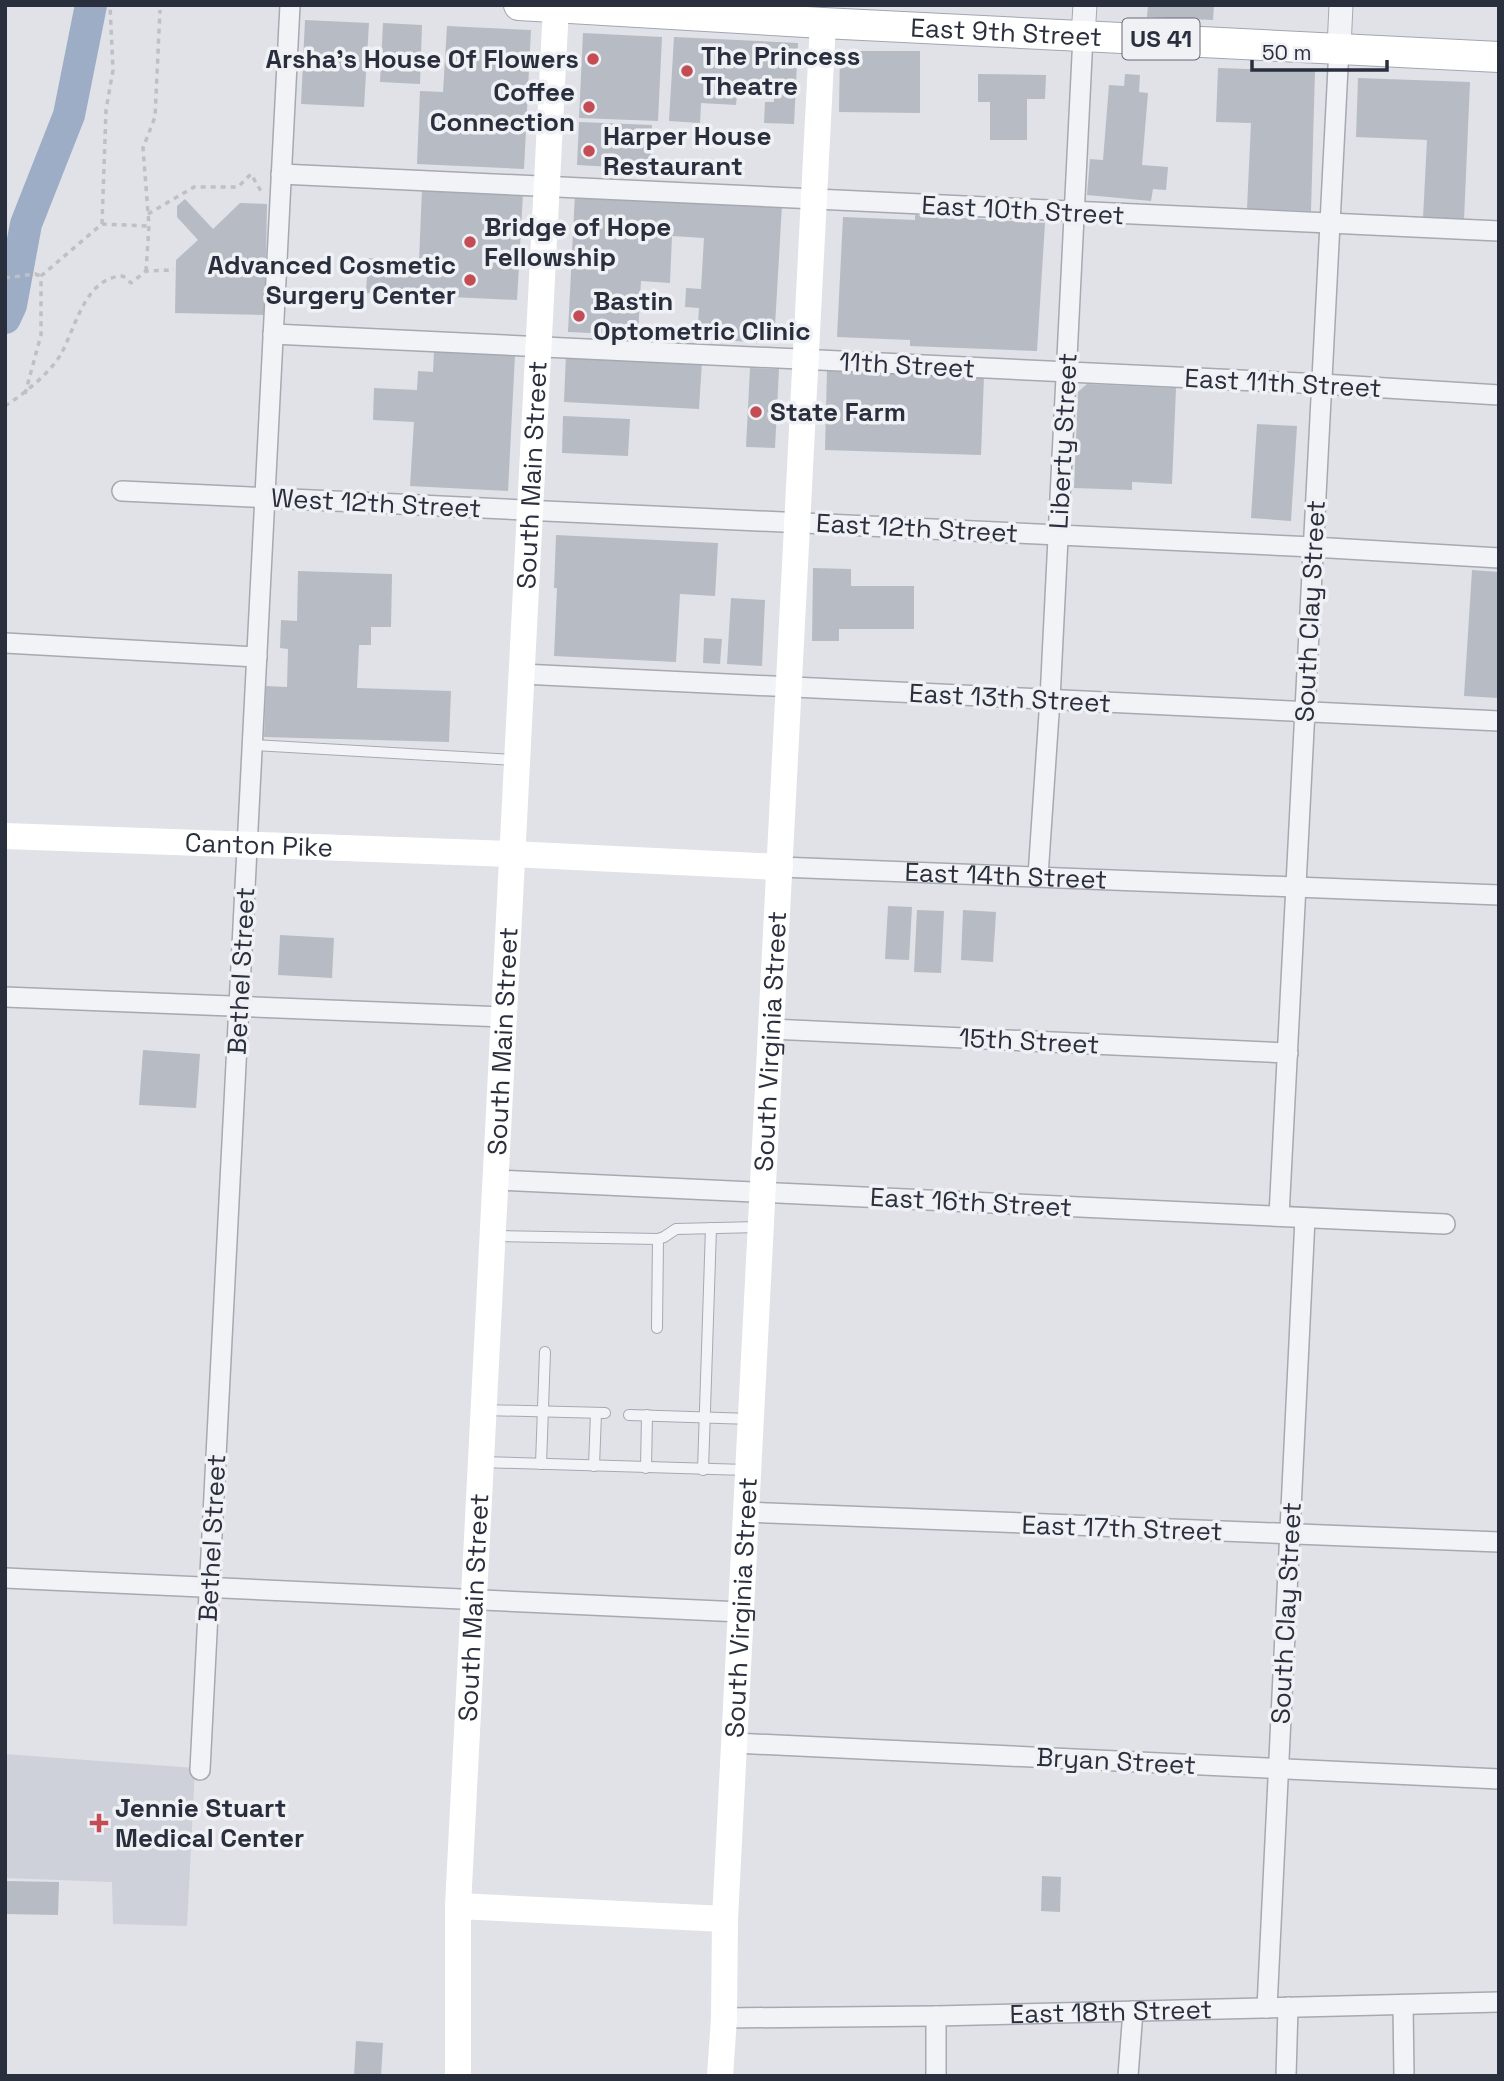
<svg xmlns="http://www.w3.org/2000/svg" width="1504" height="2081" font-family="'Space Grotesk',sans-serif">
	<rect width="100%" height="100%" fill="#e0e2e8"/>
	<polygon fill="#ced1d9" points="5,1754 195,1768 187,1926 113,1924 112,1882 5,1878"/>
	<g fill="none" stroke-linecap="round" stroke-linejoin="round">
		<polyline stroke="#9dadc5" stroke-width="32" points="5,318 11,305 26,224 69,115 91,5"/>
	</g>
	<g fill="#b7bbc4">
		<polygon points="1148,5 1214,5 1213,20 1147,17"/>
		<polygon points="305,20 369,23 364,107 301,104"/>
		<polygon points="383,23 422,25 420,84 380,82"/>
		<polygon points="447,26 531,30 524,169 417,164 420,91 443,92"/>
		<polygon points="583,33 662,37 658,121 579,118"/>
		<polygon points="674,37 798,43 794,124 764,123 765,102 774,102 774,96 737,95 736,105 701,103 700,123 669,121"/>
		<polygon points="840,51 920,51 920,113 839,112"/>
		<polygon points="1218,68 1315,71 1311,211 1247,209 1251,123 1216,122"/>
		<polygon points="978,74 1046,75 1045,99 1027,99 1027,140 990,140 990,102 978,102"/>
		<polygon points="1125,74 1140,75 1139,92 1148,93 1142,165 1168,167 1166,190 1153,189 1151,201 1087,195 1090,159 1103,160 1109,85 1124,86"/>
		<polygon points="1358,78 1470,82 1464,220 1423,218 1427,140 1356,137"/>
		<polygon points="579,122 652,125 650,169 577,165"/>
		<polygon points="422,189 523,194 517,300 366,293 368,258 419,261"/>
		<polygon points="575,193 782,205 774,343 697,339 699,308 685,307 686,288 701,289 704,238 672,236 670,283 641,281 638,335 568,332"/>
		<polygon points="185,199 213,229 240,203 267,204 265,315 175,313 176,260 198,240 177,217 177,206"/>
		<polygon points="915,215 1045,223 1037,351 910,346 910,340 837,337 843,217 915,220"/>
		<polygon points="434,351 515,355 508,491 410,486 414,422 373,420 374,388 417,390 418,371 433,372"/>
		<polygon points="566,354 702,361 699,409 564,402"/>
		<polygon points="750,368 779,369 775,448 746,447"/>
		<polygon points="827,371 984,376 981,455 825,450"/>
		<polygon points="1087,384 1176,388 1172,484 1132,482 1132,490 1074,488 1078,392"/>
		<polygon points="563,416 630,419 628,456 562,453"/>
		<polygon points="1257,424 1297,426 1291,521 1251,518"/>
		<polygon points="556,535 718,543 715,596 680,594 676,662 554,656 557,588 554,588"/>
		<polygon points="813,568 851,569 851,586 914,586 914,629 839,629 839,641 812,641"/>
		<polygon points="1472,570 1499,572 1498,698 1464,696"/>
		<polygon points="298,571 392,574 391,627 371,627 371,645 359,645 357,688 451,691 449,742 264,737 266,686 287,687 288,649 280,648 281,620 297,621"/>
		<polygon points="731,598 765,600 762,666 727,664"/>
		<polygon points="704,638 722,639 720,664 703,663"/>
		<polygon points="888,906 912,907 909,960 885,959"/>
		<polygon points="917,910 944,911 941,973 914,972"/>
		<polygon points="963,910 996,912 993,962 961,960"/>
		<polygon points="280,935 334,938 332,978 278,975"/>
		<polygon points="143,1050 200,1054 196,1108 139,1105"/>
		<polygon points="1042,1876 1061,1877 1060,1912 1041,1911"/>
		<polygon points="5,1881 59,1882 58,1915 5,1914"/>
		<polygon points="356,2041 383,2043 381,2076 354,2076"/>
	</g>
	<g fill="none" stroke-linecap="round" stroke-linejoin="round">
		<defs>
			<g id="service">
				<polyline points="252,745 516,760"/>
				<polyline points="493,1236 658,1239 664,1237 676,1229 759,1227"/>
				<polyline points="657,1328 658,1239"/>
				<polyline points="484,1410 605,1413"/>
				<polyline points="629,1415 751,1419"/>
				<polyline points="481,1462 746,1470"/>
				<polyline points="541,1464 545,1352"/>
				<polyline points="594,1466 596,1413"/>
				<polyline points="646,1468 647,1415"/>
				<polyline points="703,1470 711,1228"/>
			</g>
			<g id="minor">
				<polyline points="281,174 1499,231"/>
				<polyline points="273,334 1322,384 1499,395"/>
				<polyline points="122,491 1313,547 1499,558"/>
				<polyline points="5,643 257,657"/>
				<polyline points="522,674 1499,721"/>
				<path id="s1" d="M780,867l719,28"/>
				<polyline points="1038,876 1050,699 1083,36"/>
				<polyline points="5,997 504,1017"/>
				<polyline points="771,1029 1288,1053"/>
				<polyline points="496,1180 1445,1224"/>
				<polyline points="1279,1216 1339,48"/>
				<polyline points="746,1512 1499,1542"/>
				<polyline points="5,1578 741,1612"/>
				<polyline points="734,1743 1499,1779"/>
				<polyline points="200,1770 290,5"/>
				<polyline points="1403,2005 1404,2076"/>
				<polyline points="1267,2008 1305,1218"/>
				<path id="s2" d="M724,2018l212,-2 563,-14"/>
				<polyline points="936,2076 936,2016"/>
				<polyline points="1128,2076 1133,2011"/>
				<polyline points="1286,2076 1288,2007"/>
			</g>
			<g id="tertiary">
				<polyline points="1083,36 1085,5"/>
				<polyline points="1339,48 1341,5"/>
			</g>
			<g id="primary">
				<path id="s6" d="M519,5l304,18 676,34"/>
			</g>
		</defs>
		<use href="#service" stroke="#a6a9b2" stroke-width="12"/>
		<use href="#minor" stroke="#a6a9b2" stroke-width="22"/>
		<use href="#tertiary" stroke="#a6a9b2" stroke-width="25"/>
		<use href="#primary" stroke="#a0a6b3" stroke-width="32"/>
		<g stroke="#bec0c6" stroke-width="3.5" stroke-dasharray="5 5" stroke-linecap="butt">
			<polyline points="148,214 194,187 238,187 251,174 262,193"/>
			<polyline points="102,224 106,110 113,70 110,5"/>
			<polyline points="146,271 149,226 143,148 155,117 160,10"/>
			<polyline points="5,278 35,274 41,276"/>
			<polyline points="25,394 41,335 41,276 102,224 148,226"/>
			<path d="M5,406c19,-12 45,-33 56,-52 15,-27 24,-77 62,-78l8,7 15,-12 28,-1"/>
		</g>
		<use href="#service" stroke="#f2f3f6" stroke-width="10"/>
		<use href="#minor" stroke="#f2f3f6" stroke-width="19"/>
		<use href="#tertiary" stroke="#f2f3f6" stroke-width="23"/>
		<g stroke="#fff" stroke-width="26">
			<path id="s3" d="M5,836l507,18 268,13"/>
			<polyline points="458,1906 725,1919"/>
			<path id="s4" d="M458,2076v-170l98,-1899"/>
			<path id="s5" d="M720,2076l4,-58 1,-99 98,-1896"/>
		</g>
		<use href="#primary" stroke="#fff" stroke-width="30"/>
	</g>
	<g fill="#c44d55" stroke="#eff1f5" stroke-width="2.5">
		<circle cx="593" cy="59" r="7"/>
		<circle cx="687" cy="71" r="7"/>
		<circle cx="589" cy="107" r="7"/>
		<circle cx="589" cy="151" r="7"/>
		<circle cx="470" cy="242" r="7"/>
		<circle cx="470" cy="280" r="7"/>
		<circle cx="579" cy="316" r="7"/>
		<circle cx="756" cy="412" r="7"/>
		<path d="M95.5 1812.5h7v7h7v7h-7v7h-7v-7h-7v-7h7z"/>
	</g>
	<g text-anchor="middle" stroke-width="7" stroke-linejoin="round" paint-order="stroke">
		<rect fill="#eff1f5" stroke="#656975" stroke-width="2" x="1122.5" y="18.5" width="77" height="41" rx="5"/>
		<g font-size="24" font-weight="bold" fill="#2a2f3e">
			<text x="1161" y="47">US 41</text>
		</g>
		<g font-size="26" fill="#2a2f3e" stroke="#eff1f5">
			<text dy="9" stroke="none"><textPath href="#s6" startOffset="488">East 9th Street</textPath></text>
			<text transform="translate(1023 210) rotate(3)" y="9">East 10th Street</text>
			<text transform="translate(907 365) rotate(3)" y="9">11th Street</text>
			<text transform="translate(1283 383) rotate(3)" y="9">East 11th Street</text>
			<text transform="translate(1063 441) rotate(-87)" y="9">Liberty Street</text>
			<text dy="9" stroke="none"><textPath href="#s4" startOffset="1603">South Main Street</textPath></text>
			<text transform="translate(376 503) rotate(3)" y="9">West 12th Street</text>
			<text transform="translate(917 528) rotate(3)" y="9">East 12th Street</text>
			<text transform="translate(1310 611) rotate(-87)" y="9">South Clay Street</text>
			<text transform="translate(1010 698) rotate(3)" y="9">East 13th Street</text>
			<text dy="9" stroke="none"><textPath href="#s3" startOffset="254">Canton Pike</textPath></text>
			<text dy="9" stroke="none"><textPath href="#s1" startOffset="226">East 14th Street</textPath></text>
			<text transform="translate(241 971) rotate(-87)" y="9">Bethel Street</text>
			<text dy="9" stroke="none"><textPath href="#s4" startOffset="1036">South Main Street</textPath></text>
			<text dy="9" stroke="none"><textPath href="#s5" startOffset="1036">South Virginia Street</textPath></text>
			<text transform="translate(1029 1041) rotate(3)" y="9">15th Street</text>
			<text transform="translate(971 1202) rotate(3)" y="9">East 16th Street</text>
			<text transform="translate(1122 1528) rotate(2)" y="9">East 17th Street</text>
			<text transform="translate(212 1538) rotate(-87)" y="9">Bethel Street</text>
			<text dy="9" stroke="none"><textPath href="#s4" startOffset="469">South Main Street</textPath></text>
			<text dy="9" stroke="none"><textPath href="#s5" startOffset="469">South Virginia Street</textPath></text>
			<text transform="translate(1286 1613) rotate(-87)" y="9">South Clay Street</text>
			<text transform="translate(1116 1761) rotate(3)" y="9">Bryan Street</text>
			<text dy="9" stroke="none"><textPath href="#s2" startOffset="387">East 18th Street</textPath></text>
		</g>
		<g font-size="26" font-weight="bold" fill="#2a2f3e" stroke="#eff1f5" text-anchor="start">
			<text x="701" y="65">The Princess<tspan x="701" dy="30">Theatre</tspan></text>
			<text x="579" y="68" text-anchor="end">Arsha's House Of Flowers</text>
			<text x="575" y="101" text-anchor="end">Coffee<tspan x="575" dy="30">Connection</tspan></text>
			<text x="603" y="145">Harper House<tspan x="603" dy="30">Restaurant</tspan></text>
			<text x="484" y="236">Bridge of Hope<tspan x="484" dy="30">Fellowship</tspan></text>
			<text x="456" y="274" text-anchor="end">Advanced Cosmetic<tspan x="456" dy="30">Surgery Center</tspan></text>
			<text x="593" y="310">Bastin<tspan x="593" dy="30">Optometric Clinic</tspan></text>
			<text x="770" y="421">State Farm</text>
			<text x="115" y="1817">Jennie Stuart<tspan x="115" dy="30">Medical Center</tspan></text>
		</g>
	</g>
	<rect width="1504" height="2081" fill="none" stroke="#2a2f3e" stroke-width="14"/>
	<path d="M1252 60v10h135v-10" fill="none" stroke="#2a2f3e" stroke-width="3.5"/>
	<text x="1262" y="60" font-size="21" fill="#2a2f3e" stroke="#eff1f5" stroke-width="5" paint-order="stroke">50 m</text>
</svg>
